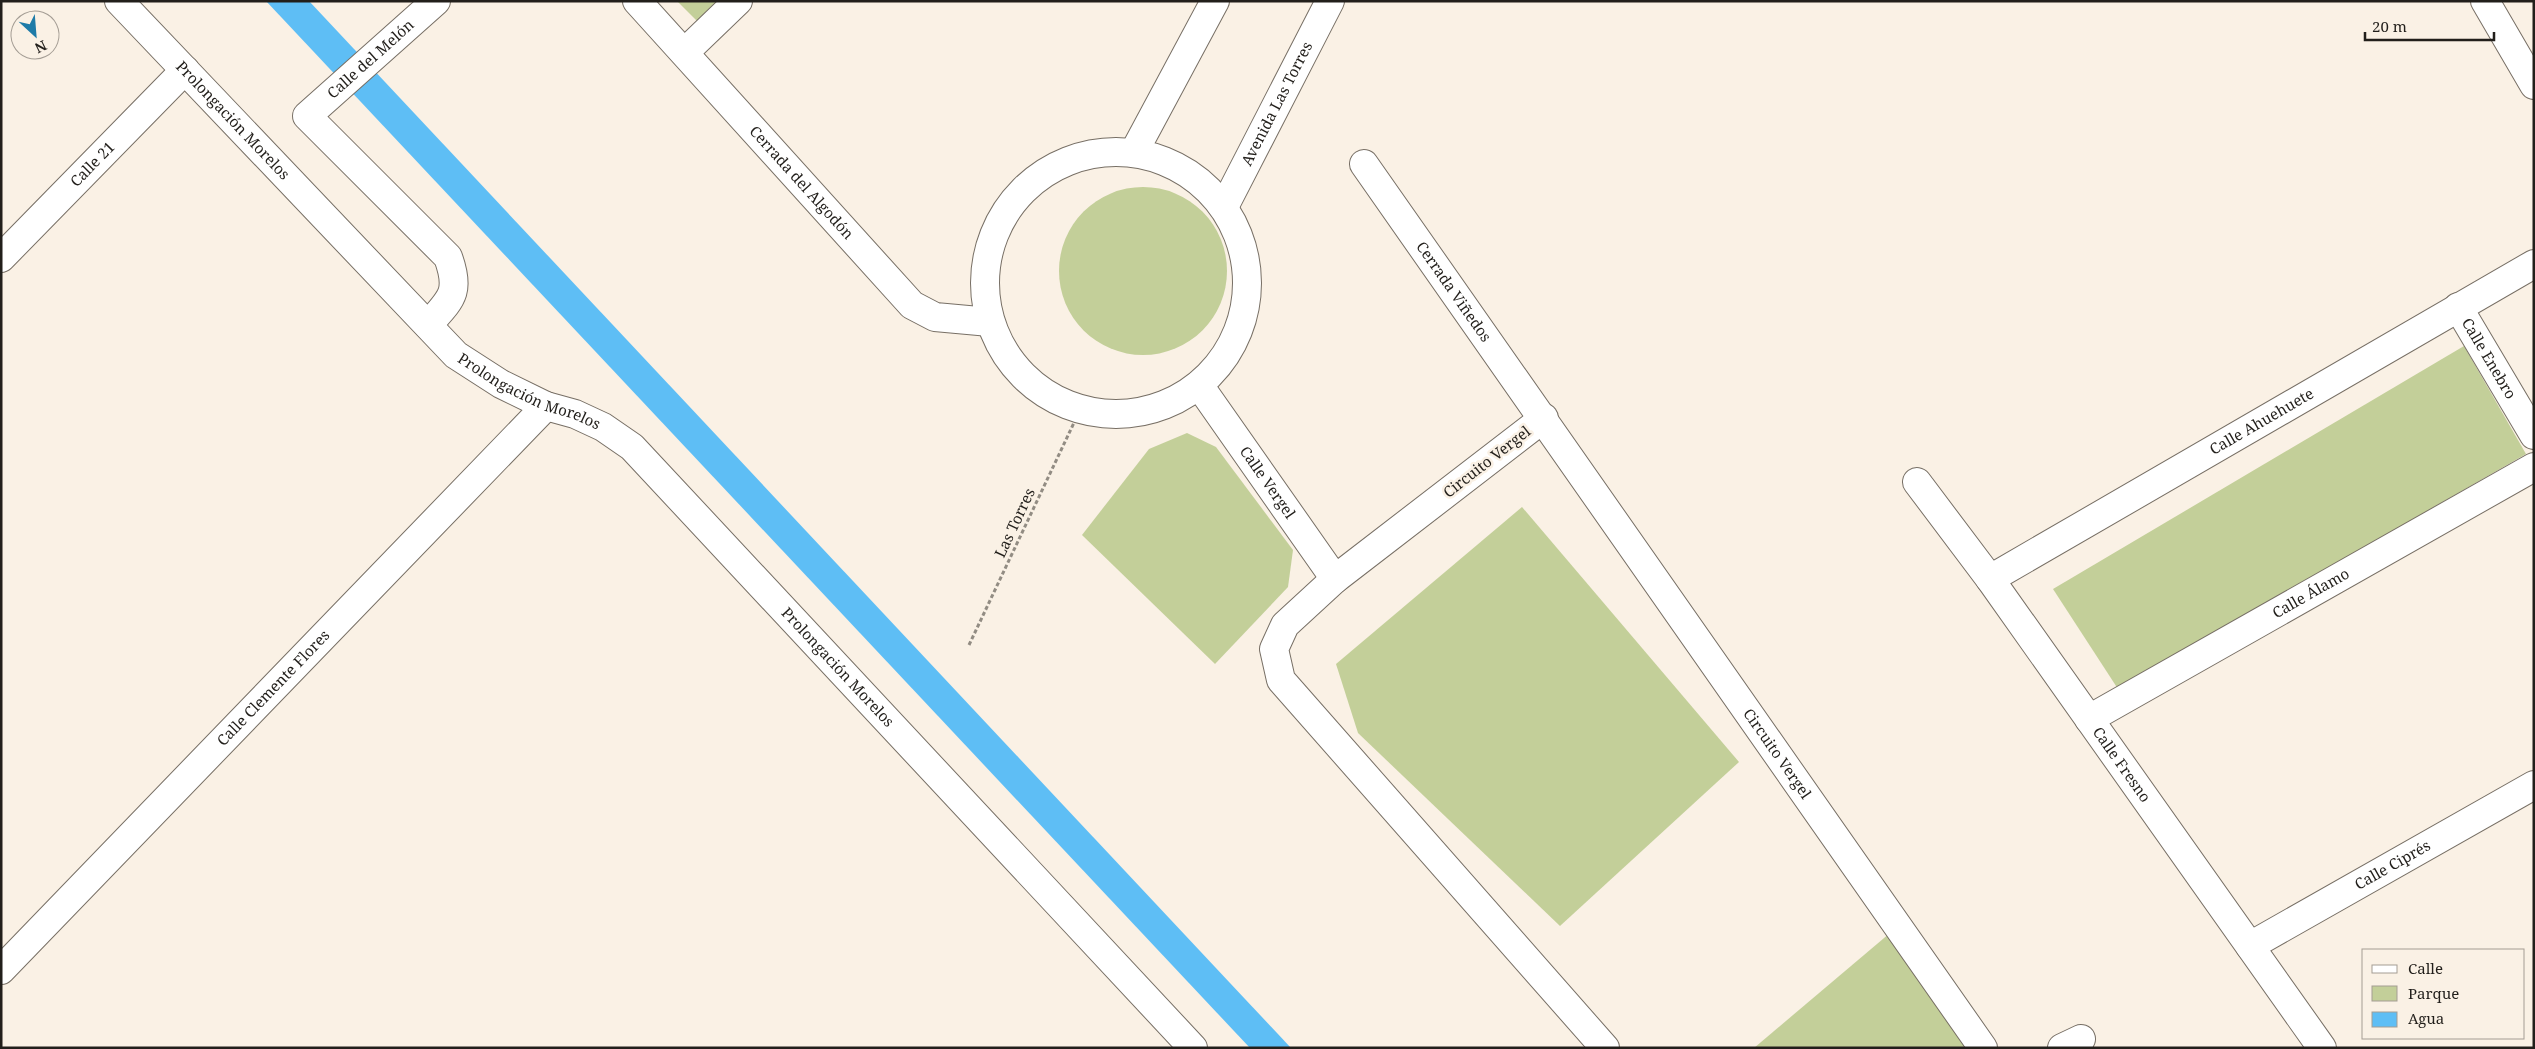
<svg xmlns="http://www.w3.org/2000/svg" width="2535" height="1049" font-family="'Noto Serif',serif">
	<rect width="100%" height="100%" fill="#faf1e5"/>
	<g fill="#c3cf99">
		<polygon points="677,1 723,1 700,24"/>
		<circle cx="1143" cy="271" r="84"/>
		<polygon points="2464,346 2526,454 2118,689 2053,589"/>
		<polygon points="1187,433 1216,447 1293,550 1288,587 1215,664 1082,535 1149,449"/>
		<polygon points="1522,507 1739,762 1560,926 1358,733 1336,664"/>
		<polygon points="1890,933 1967,1048 1754,1048"/>
	</g>
	<polygon fill="#5ebef5" points="266,1 309,1 1291,1048 1250,1048"/>
	<g fill="none" stroke-linecap="round" stroke-linejoin="round">
		<defs>
			<g id="minor">
				<path id="s1" d="M119,1l337,354 45,29 45,22 29,8 28,13 29,20 561,601"/>
				<path id="s2" d="M637,1l275,304 23,12 55,5"/>
				<polyline points="2485,1 2534,85"/>
				<polyline points="685,52 738,1"/>
				<polyline points="1134,152 1215,1"/>
				<circle cx="1116" cy="283" r="131"/>
				<path id="s3" d="M1364,164l619,884"/>
				<path id="s4" d="M1224,207l106,-206"/>
				<path id="s5" d="M1,258l184,-188"/>
				<path id="s6" d="M2458,307l76,128"/>
				<path id="s7" d="M428,325c23,-26 33,-32 20,-68l-141,-141 129,-115"/>
				<path id="s8" d="M1199,385l136,194"/>
				<polyline points="1544,418 1335,579 1285,625 1274,649 1281,680 1605,1048"/>
				<path id="s9" d="M1917,482l73,97 332,469"/>
				<path id="s10" d="M1990,579l544,-315"/>
				<path id="s11" d="M2089,719l445,-252"/>
				<path id="s12" d="M2250,946l284,-161"/>
				<path id="s13" d="M1,970l545,-564"/>
				<polyline points="2062,1048 2081,1039"/>
			</g>
		</defs>
		<use href="#minor" stroke="#776f65" stroke-width="30"/>
		<polyline stroke="#928c83" stroke-width="3" stroke-dasharray="4 2.5" stroke-linecap="butt" points="969,645 1080,410"/>
		<use href="#minor" stroke="#fff" stroke-width="28"/>
	</g>
	<g text-anchor="middle" stroke-width="5" stroke-linejoin="round" paint-order="stroke">
		<g font-size="15" fill="#221f1b" stroke="#faf1e5">
			<text dy="5" stroke="none"><textPath href="#s7" startOffset="362">Calle del Melón</textPath></text>
			<text dy="5" stroke="none"><textPath href="#s4" startOffset="116">Avenida Las Torres</textPath></text>
			<text dy="5" stroke="none"><textPath href="#s1" startOffset="165">Prolongación Morelos</textPath></text>
			<text dy="5" stroke="none"><textPath href="#s5" startOffset="131">Calle 21</textPath></text>
			<text dy="5" stroke="none"><textPath href="#s2" startOffset="245">Cerrada del Algodón</textPath></text>
			<text dy="5" stroke="none"><textPath href="#s3" startOffset="156">Cerrada Viñedos</textPath></text>
			<text dy="5" stroke="none"><textPath href="#s6" startOffset="60">Calle Enebro</textPath></text>
			<text dy="5" stroke="none"><textPath href="#s1" startOffset="571">Prolongación Morelos</textPath></text>
			<text dy="5" stroke="none"><textPath href="#s10" startOffset="314">Calle Ahuehuete</textPath></text>
			<text transform="translate(1487 462) rotate(-38)" y="5">Circuito Vergel</text>
			<text dy="5" stroke="none"><textPath href="#s8" startOffset="119">Calle Vergel</textPath></text>
			<text transform="translate(1015 523) rotate(-65)" y="5">Las Torres</text>
			<text dy="5" stroke="none"><textPath href="#s11" startOffset="255">Calle Álamo</textPath></text>
			<text dy="5" stroke="none"><textPath href="#s1" startOffset="990">Prolongación Morelos</textPath></text>
			<text dy="5" stroke="none"><textPath href="#s13" startOffset="392">Calle Clemente Flores</textPath></text>
			<text dy="5" stroke="none"><textPath href="#s3" startOffset="720">Circuito Vergel</textPath></text>
			<text dy="5" stroke="none"><textPath href="#s9" startOffset="349">Calle Fresno</textPath></text>
			<text dy="5" stroke="none"><textPath href="#s12" startOffset="164">Calle Ciprés</textPath></text>
		</g>
	</g>
	<rect width="2535" height="1049" fill="none" stroke="#221f1b" stroke-width="5"/>
	<rect x="2362" y="949" width="162" height="90" fill="#faf1e5" stroke="#a49d94"/>
	<rect x="2372" y="965" width="25" height="8" fill="#ffffff" stroke="#a49d94"/>
	<text x="2408" y="974" font-size="15" fill="#221f1b">Calle</text>
	<rect x="2372" y="986" width="25" height="15" fill="#c3cf99" stroke="#a49d94"/>
	<text x="2408" y="999" font-size="15" fill="#221f1b">Parque</text>
	<rect x="2372" y="1012" width="25" height="15" fill="#5ebef5" stroke="#a49d94"/>
	<text x="2408" y="1024" font-size="15" fill="#221f1b">Agua</text>
	<g transform="translate(35 35) rotate(154)"><circle r="24" fill="#faf1e5" stroke="#a49d94"/>
	<path d="M0-4L9 19L0 12L-9 19Z" fill="#1e7ba8"/>
	<text y="-8" font-size="14" font-weight="bold" text-anchor="middle" fill="#221f1b">N</text>
	</g>
	<path d="M2365 32v8h129v-8" fill="none" stroke="#221f1b" stroke-width="2.5"/>
	<text x="2372" y="32" font-size="15" fill="#221f1b" stroke="#faf1e5" stroke-width="4" paint-order="stroke">20 m</text>
</svg>
